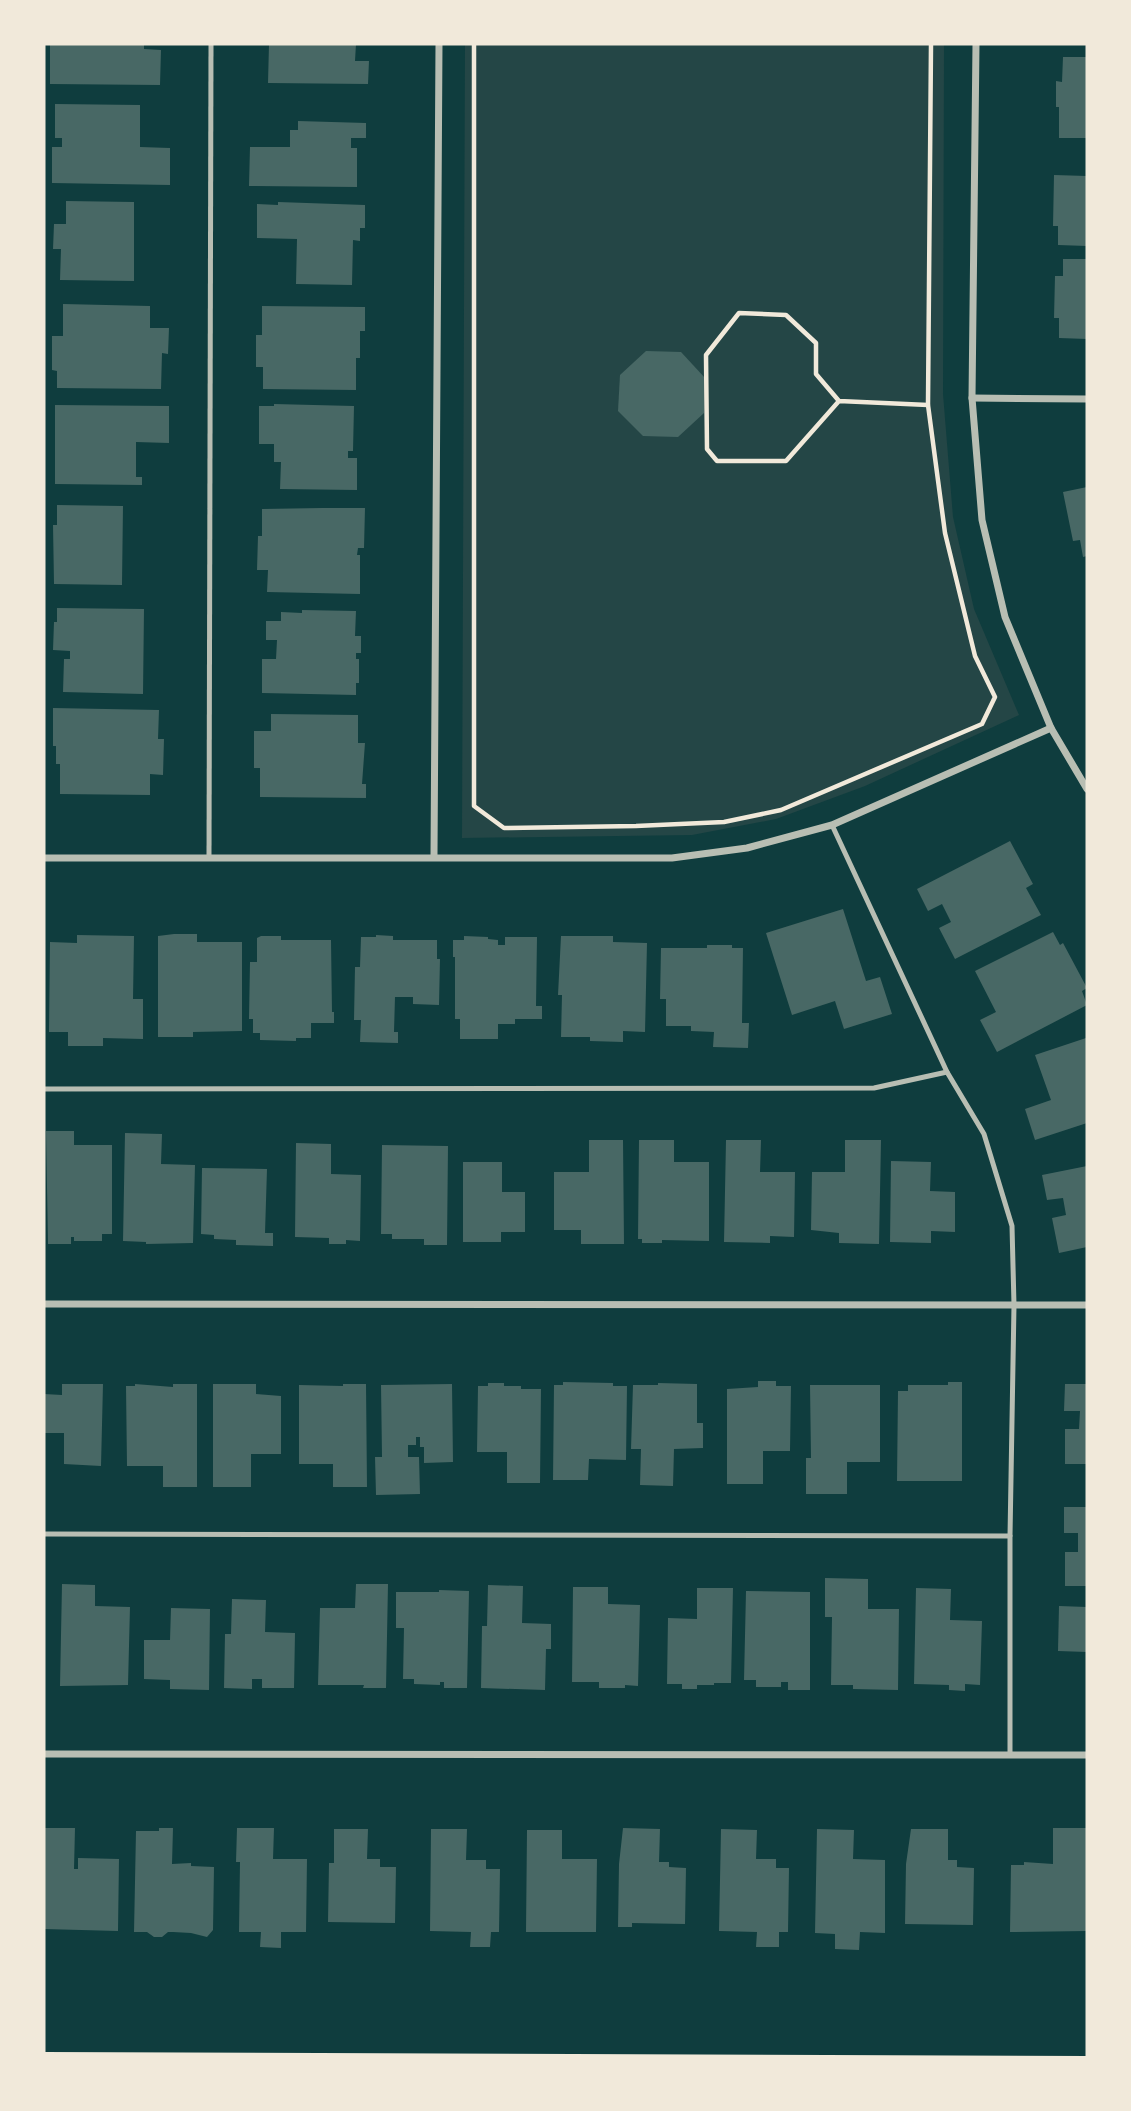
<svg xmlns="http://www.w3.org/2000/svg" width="1131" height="2111" font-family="Montserrat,sans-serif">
	<rect width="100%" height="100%" fill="#0f3d3e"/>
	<polygon fill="#244646" points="465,44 944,44 943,394 953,517 974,609 1019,715 865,786 776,819 692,835 462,838"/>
	<g fill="#486865">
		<polygon points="50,44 144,44 144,49 161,50 160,85 50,84"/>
		<polygon points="269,44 356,44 355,61 369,61 368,84 268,83"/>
		<polygon points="1063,57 1087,57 1087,138 1059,138 1059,107 1056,107 1056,81 1062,82"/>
		<polygon points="55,104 140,105 140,147 170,148 170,185 52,183 52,147 62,147 62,138 55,138"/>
		<polygon points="298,121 366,123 366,138 351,138 351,148 357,148 357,187 249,186 250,147 290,147 290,130 298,130"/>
		<polygon points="1054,175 1087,176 1087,246 1058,245 1058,226 1053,226"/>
		<polygon points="66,201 134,202 134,281 60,280 61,249 53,249 54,224 66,224"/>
		<polygon points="278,202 365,205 365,228 360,228 360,241 353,240 352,285 296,284 297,239 257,238 257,204 278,205"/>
		<polygon points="1063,259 1087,259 1087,339 1059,338 1059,318 1054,318 1055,276 1063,276"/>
		<polygon points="63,304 150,306 150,328 169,328 168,354 162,353 161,389 57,388 57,371 52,370 52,336 63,336"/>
		<polygon points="262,306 365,307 365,331 360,331 360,358 356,358 356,390 263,389 263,367 256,367 256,335 262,335"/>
		<polygon points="646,351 681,352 705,378 704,413 678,437 643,436 618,411 620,375"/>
		<polygon points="274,404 354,406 353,451 348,451 348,458 357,458 357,490 280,489 281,462 274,462 274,444 259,444 259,406 274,406"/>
		<polygon points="55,405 169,406 169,443 136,442 136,477 142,477 142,485 55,484"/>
		<polygon points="1087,487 1087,556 1083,557 1080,540 1073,541 1063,492"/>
		<polygon points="57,505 123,506 122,585 54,584 53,525 57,525"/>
		<polygon points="322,508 365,508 364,548 358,548 357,555 360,555 360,594 267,592 268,570 257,570 258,536 262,536 262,509"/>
		<polygon points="57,608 144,609 143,694 63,692 64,659 70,659 70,651 53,650 54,622 57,622"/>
		<polygon points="302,610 356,611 355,636 361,636 361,653 356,653 356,659 359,659 359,683 356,683 356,695 262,693 262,659 276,659 277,640 266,640 266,621 281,621 281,612 302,613"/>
		<polygon points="53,708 159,710 158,739 164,739 163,775 150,774 150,795 60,794 60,764 56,764 56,746 53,746"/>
		<polygon points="271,714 358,715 358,743 365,743 362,784 366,784 366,798 260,797 260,768 254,768 254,731 271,731"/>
		<polygon points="1010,841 1033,884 1026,888 1041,915 955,959 939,928 951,922 942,904 928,911 917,889"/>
		<polygon points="843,909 866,981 880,977 892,1014 844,1029 835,1001 792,1015 766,933"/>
		<polygon points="1053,932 1060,945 1063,943 1087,988 1082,991 1087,1005 997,1052 980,1020 996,1012 975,971"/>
		<polygon points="174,934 197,934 197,942 242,942 242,1031 193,1032 193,1037 158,1037 158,936"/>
		<polygon points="77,935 134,936 133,999 143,999 143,1039 103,1038 103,1046 68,1046 68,1032 49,1032 50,942 77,943"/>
		<polygon points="376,935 393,936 393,940 437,940 437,959 440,959 439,1005 413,1004 413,997 395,997 394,1032 398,1032 398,1043 360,1042 361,1020 354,1020 355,967 360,967 361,937 376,937"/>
		<polygon points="261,936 281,936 281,940 331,940 332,1012 334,1012 334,1023 311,1023 311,1038 296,1038 296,1041 260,1040 260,1033 253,1033 253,1019 249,1019 250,962 257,962 257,938"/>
		<polygon points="464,936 488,937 488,939 498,940 498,945 505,945 505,937 537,937 536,1006 542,1006 542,1019 515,1019 515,1024 498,1024 498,1039 460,1039 460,1019 455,1019 455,957 453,957 453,940 464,940"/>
		<polygon points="561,936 613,936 613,942 647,943 645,1032 623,1031 623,1042 590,1041 590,1037 561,1037 562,995 558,995"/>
		<polygon points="707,945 732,945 732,948 743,948 742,1023 749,1023 748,1048 713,1047 714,1032 691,1031 691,1026 666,1026 666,999 660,999 661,948 707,948"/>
		<polygon points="1086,1038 1087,1123 1035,1140 1025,1109 1051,1100 1035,1055"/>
		<polygon points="46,1131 74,1131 74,1145 112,1145 112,1234 102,1234 102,1241 74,1241 74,1237 71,1237 71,1244 48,1244"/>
		<polygon points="125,1133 162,1134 161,1164 195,1165 193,1243 146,1244 146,1242 123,1241"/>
		<polygon points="589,1140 623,1140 624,1244 581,1244 581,1230 554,1230 554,1172 589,1172"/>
		<polygon points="639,1140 674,1140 674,1162 709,1162 709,1241 662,1240 662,1243 642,1243 642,1239 638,1239"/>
		<polygon points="726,1140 761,1140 760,1172 795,1172 794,1237 770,1236 770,1243 724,1242"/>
		<polygon points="845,1140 881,1140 879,1244 839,1243 839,1233 811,1230 812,1172 845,1172"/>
		<polygon points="296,1143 331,1144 331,1174 361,1175 360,1241 346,1240 346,1244 329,1244 329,1238 295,1237"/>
		<polygon points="382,1145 448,1146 447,1245 424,1245 424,1239 392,1239 392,1234 381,1234"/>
		<polygon points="891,1161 931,1162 930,1191 955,1192 955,1232 931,1231 931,1243 890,1242"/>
		<polygon points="463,1162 502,1162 502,1192 525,1192 525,1232 501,1232 501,1242 463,1242"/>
		<polygon points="1087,1166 1087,1247 1059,1253 1052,1218 1066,1215 1063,1198 1047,1200 1042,1175"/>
		<polygon points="202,1168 267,1169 265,1233 273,1233 273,1246 236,1245 236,1240 214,1239 214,1235 201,1234"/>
		<polygon points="758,1381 776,1381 776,1386 791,1386 790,1451 763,1451 763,1484 727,1484 727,1389 758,1387"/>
		<polygon points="563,1382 613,1383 613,1386 627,1386 626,1460 589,1459 588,1480 553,1480 554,1385 563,1385"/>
		<polygon points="948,1382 962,1382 962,1481 897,1481 898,1391 908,1391 908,1385 948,1385"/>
		<polygon points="488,1383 504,1383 504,1386 521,1386 521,1389 541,1389 540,1483 507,1483 507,1452 477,1452 478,1386 488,1386"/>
		<polygon points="658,1383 697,1384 697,1423 703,1423 703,1448 674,1449 673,1486 640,1485 641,1449 631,1449 633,1385 658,1385"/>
		<polygon points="62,1384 103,1384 101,1466 64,1464 64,1433 44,1433 44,1394 62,1395"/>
		<polygon points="135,1384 173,1387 173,1384 197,1384 197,1487 163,1487 163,1466 127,1466 126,1386 135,1386"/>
		<polygon points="213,1384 256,1384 256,1394 281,1396 281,1454 251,1454 251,1487 213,1487"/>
		<polygon points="343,1384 366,1384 367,1487 333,1487 333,1464 299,1464 299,1385 343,1386"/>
		<polygon points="452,1384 453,1462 424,1463 424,1447 420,1447 420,1437 416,1437 416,1445 408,1445 408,1457 419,1457 420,1494 376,1495 375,1457 382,1457 381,1385"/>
		<polygon points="1065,1384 1087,1384 1087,1464 1065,1464 1065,1429 1079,1429 1080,1411 1064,1411"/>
		<polygon points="810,1385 880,1385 880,1462 847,1462 847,1494 806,1494 806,1458 811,1458"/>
		<polygon points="1064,1507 1087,1507 1087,1586 1065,1586 1065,1552 1078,1552 1078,1533 1064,1533"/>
		<polygon points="825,1578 868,1579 868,1609 899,1609 898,1690 853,1689 853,1685 831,1685 832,1617 825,1617"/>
		<polygon points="62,1584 95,1585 95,1606 130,1607 128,1685 60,1686"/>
		<polygon points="356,1584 388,1584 386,1688 363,1688 364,1685 318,1685 320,1608 355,1608"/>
		<polygon points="488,1585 523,1586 522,1623 551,1624 551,1649 546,1649 545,1690 481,1688 482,1626 487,1626"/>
		<polygon points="573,1587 608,1587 608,1604 640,1605 638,1686 625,1685 625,1688 599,1688 599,1682 572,1682"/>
		<polygon points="697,1588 733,1588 731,1683 714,1683 714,1685 697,1685 697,1689 682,1689 682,1684 667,1684 668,1618 697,1619"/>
		<polygon points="916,1588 951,1589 950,1620 982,1621 980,1685 965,1684 965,1691 949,1690 949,1685 914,1684"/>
		<polygon points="439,1590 469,1591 467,1688 444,1688 444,1682 440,1682 440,1685 414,1684 414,1679 403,1679 404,1628 396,1628 396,1592 439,1592"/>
		<polygon points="746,1591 810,1592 810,1690 788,1690 788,1682 781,1682 781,1687 756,1687 756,1680 744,1680"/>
		<polygon points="232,1599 266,1600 265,1632 295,1633 294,1688 262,1688 262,1679 252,1679 252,1689 224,1688 225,1634 231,1634"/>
		<polygon points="1059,1606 1087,1607 1087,1652 1058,1651"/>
		<polygon points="171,1608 210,1609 209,1690 170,1689 170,1680 144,1679 144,1640 170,1640"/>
		<polygon points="44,1828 75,1828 74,1869 78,1869 78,1858 119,1859 118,1931 44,1929"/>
		<polygon points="159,1828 173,1828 172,1864 191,1863 191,1866 214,1867 213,1930 207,1937 191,1933 173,1932 168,1932 162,1937 154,1937 147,1932 134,1932 136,1831 159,1831"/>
		<polygon points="237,1828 274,1828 273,1859 307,1859 306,1932 281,1932 281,1948 260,1947 261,1932 239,1932 240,1862 236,1862"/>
		<polygon points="623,1828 660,1829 659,1862 669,1862 669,1867 686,1868 685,1924 632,1923 632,1927 618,1927 619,1864"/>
		<polygon points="1053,1828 1087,1828 1087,1931 1010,1932 1011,1865 1024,1865 1024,1862 1053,1864"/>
		<polygon points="334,1829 368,1829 367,1859 380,1859 380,1867 396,1867 395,1923 328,1922 329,1863 334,1863"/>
		<polygon points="431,1829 467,1829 466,1860 486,1860 486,1869 500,1869 499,1932 491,1932 490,1947 470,1947 471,1932 430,1931"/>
		<polygon points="721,1829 757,1830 756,1859 776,1859 776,1868 789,1868 788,1932 779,1932 779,1947 756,1947 757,1932 719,1931"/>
		<polygon points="817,1829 854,1830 853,1859 885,1860 885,1933 860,1932 859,1950 835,1949 835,1934 815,1933"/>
		<polygon points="911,1829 948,1829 948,1860 957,1860 957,1867 974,1868 973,1925 905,1924 906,1864"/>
		<polygon points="527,1830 562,1830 562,1859 597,1859 596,1932 526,1932"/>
	</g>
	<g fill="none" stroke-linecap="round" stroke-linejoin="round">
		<g stroke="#f1e9da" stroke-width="4.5">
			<polyline points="474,44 474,806 504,828 636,826 724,822 781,810 982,724 995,697 975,656 945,533 928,405 931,44"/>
			<polyline points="839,401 786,461 717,461 707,449 706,355 739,313 786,315 816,343 816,374 839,401 928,405"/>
		</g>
		<g stroke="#b8beb3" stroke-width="5">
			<polyline points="209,858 211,44"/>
			<polyline points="44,1089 874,1088 947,1072"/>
			<polyline points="44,1534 1010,1536 1014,1305 1012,1226 984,1134 947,1072 832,825"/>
			<polyline points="1010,1536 1010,1755"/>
		</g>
		<g stroke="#b8beb3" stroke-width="7">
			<polyline points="976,44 972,398 982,520 1005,617 1051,728 1087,789"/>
			<polyline points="972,398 1087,399"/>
			<polyline points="434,856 439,44"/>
			<polyline points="44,858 672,858 747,848 832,825 1051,728"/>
			<polyline points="44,1304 1087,1305"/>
			<polyline points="44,1754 1087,1755"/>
		</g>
		<polyline stroke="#f1e9da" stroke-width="14" points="44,2059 1087,2063"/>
	</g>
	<rect width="1131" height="2111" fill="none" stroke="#f1e9da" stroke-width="91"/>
</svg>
